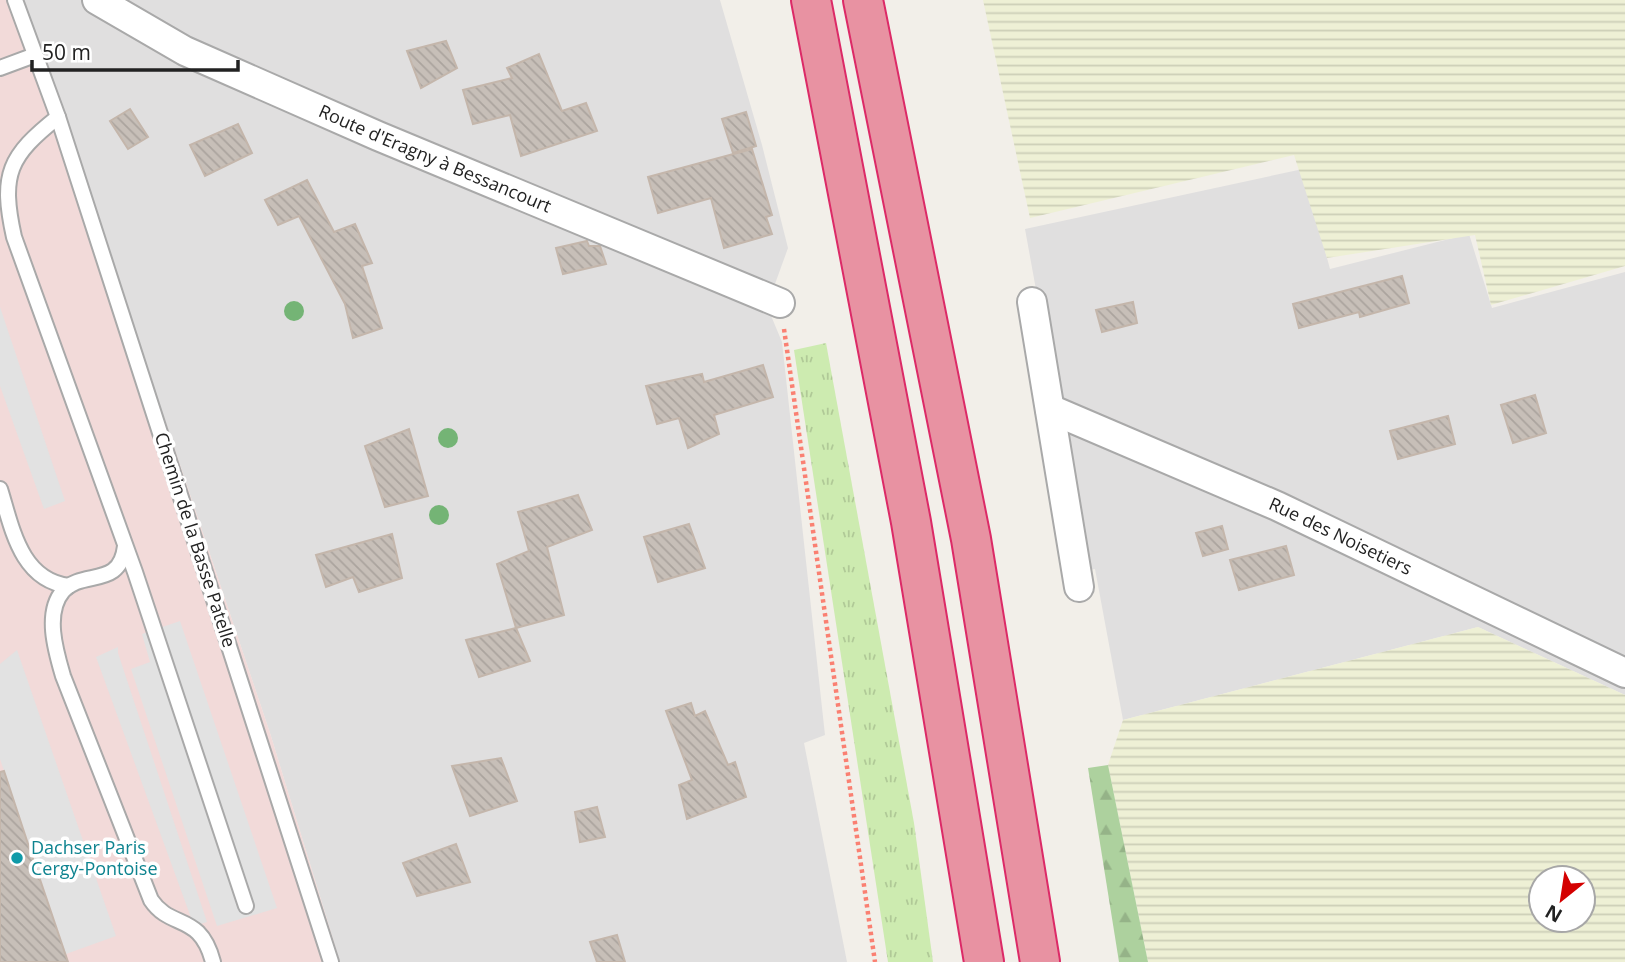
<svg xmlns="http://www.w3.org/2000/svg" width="1625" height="962" font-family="'Open Sans',sans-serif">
	<defs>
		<pattern id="farmland-rules" width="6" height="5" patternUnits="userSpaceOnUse" patternTransform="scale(1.75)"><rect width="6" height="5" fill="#eef0d5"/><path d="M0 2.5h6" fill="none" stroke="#ccceb7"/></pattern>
		<pattern id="grass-tufts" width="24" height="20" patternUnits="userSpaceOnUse" patternTransform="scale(1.75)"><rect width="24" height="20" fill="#cdebb0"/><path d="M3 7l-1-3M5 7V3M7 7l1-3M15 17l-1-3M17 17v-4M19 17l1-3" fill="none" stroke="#b0c997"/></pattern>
		<pattern id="forest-firs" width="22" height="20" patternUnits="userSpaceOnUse" patternTransform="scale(1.75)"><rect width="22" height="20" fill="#add19e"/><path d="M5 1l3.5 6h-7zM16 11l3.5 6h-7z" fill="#95b388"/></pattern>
		<pattern id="building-back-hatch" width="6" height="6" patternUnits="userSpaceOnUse" patternTransform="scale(1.75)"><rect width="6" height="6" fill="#c7bfb8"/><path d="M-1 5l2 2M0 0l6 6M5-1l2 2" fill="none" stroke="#aba49e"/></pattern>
	</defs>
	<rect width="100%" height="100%" fill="#f2efe9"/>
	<g fill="#e0dfdf">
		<polygon points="24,0 720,0 762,145 788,248 767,306 782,342 825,735 804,743 847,962 340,962 270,733"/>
		<polygon points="1303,169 1330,269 1469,234 1492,308 1625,272 1625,695 1478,627 1123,720 1095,569 1087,570 1025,229"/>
	</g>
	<polygon fill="#f2dad9" points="0,0 24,0 270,733 340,962 0,962"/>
	<g fill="url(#farmland-rules)" fill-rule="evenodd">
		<polygon points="983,0 1625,0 1625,266 1491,305 1475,235 1327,258 1294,155 1030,218"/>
		<path d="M1478,627l147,68v267h-477l-40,-197 15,-45zM1541,878h42v42h-42z"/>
	</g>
	<polygon fill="url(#grass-tufts)" points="826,343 914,823 933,962 888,962 794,350"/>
	<polygon fill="url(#forest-firs)" points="1108,765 1148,962 1119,962 1088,768"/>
	<g fill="#e2e2e2">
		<polygon points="0,307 65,501 44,509 0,386"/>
		<polygon points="180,621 277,908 217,926 131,669 150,662 142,634"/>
		<polygon points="118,647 118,653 207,922 194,926 96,657"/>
		<polygon points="17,650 116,936 66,954 0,759 0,664"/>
	</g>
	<g fill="url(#building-back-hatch)" stroke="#c4b6ab" stroke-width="2">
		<polygon points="446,41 457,68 421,88 407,51"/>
		<polygon points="539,54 562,111 586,103 597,131 521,156 510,115 473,124 463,90 512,78 507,68"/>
		<polygon points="130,109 148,137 128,149 110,121"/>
		<polygon points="746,112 756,146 733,153 722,119"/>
		<polygon points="238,124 252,153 205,176 190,145"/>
		<polygon points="752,149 772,215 766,217 772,234 724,248 711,198 658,213 648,177"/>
		<polygon points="307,180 334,232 355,224 372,263 362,266 382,328 353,338 345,304 299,216 278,225 265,200"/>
		<polygon points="587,241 589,246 600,246 606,264 563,274 556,248"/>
		<polygon points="1402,276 1409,303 1360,317 1359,312 1299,328 1293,304"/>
		<polygon points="1133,302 1137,323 1102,332 1096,310"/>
		<polygon points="763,365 773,397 714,415 719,434 688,448 679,418 657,424 646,386 702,374 704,382"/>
		<polygon points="1535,395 1546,433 1513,443 1501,405"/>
		<polygon points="1448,416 1455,444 1398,459 1390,431"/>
		<polygon points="409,429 428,496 385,507 365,446"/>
		<polygon points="578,495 592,530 547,547 564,615 516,628 497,564 529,551 518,512"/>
		<polygon points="689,524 705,568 658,582 644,537"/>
		<polygon points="1222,526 1228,549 1203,556 1196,533"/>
		<polygon points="392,534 402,578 359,592 353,577 326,587 316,555"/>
		<polygon points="1286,546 1294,575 1239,590 1230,560"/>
		<polygon points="516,628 530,661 479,677 466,640"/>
		<polygon points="691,703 695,716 705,711 728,765 735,762 746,797 687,819 679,785 692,780 666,711"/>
		<polygon points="501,758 517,801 470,816 452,766"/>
		<polygon points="4,771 30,850 68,962 0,962 0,772"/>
		<polygon points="597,807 605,837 580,842 575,812"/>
		<polygon points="456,844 470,882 417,896 403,863"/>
		<polygon points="617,935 625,962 597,962 590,942"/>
	</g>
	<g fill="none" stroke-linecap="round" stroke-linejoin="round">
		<defs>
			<g id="lane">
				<path d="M15,0l43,117c-49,39 -58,57 -44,120l121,335 111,334"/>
				<polyline points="0,68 35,55"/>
				<polyline points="58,117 331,962"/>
				<path d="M0,489c12,38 20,91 69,97"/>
				<path d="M125,546c-5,43 -42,23 -62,45 -19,22 -7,61 0,85l88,224c20,30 49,12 62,62"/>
			</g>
			<g id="street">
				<path id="s1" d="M97,0l88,51 193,85 402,167"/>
				<polyline points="1032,302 1079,587"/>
				<path id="s2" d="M1050,409l227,97 348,167"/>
			</g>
			<g id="highway">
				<polyline points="811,0 911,522 984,962"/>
				<polyline points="863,0 971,539 1040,962"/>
			</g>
		</defs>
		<use href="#lane" stroke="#a9a9a9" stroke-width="18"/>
		<use href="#street" stroke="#a9a9a9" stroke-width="32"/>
		<use href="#highway" stroke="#dc2a67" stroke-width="42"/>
		<polyline stroke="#fa8072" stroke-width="4.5" stroke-dasharray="3.5 3.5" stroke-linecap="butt" points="784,329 875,962"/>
		<use href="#lane" stroke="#fff" stroke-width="14"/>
		<use href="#street" stroke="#fff" stroke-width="28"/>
		<use href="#highway" stroke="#e892a2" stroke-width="38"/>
	</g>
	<g fill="#74b475">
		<circle cx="294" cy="311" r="10"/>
		<circle cx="448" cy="438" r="10"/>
		<circle cx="439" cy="515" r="10"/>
	</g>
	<circle fill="#0f9aa8" stroke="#fff" stroke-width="2.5" cx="17" cy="858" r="7"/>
	<g text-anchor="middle" stroke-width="7" stroke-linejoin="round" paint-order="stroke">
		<g font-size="18" fill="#222" stroke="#fff">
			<text dy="6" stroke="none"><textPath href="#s1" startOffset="374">Route d'Eragny à Bessancourt</textPath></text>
			<text dy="6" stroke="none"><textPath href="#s2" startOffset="317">Rue des Noisetiers</textPath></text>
			<text transform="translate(195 540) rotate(72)" y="6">Chemin de la Basse Patelle</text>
		</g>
		<g font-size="18" fill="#0d838f" stroke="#fff" text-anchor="start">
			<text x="31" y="854">Dachser Paris<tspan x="31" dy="21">Cergy-Pontoise</tspan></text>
		</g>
	</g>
	<g transform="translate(1562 899) rotate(210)"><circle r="33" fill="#ffffff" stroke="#a7a7a7" stroke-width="2"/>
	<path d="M0-5L12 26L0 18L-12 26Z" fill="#d40000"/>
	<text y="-10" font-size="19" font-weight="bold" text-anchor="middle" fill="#222222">N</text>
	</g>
	<path d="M32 60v10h206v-10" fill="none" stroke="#222222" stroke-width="3.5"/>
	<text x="42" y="60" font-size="21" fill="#222222" stroke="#ffffff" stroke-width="5" paint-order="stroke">50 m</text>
</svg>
